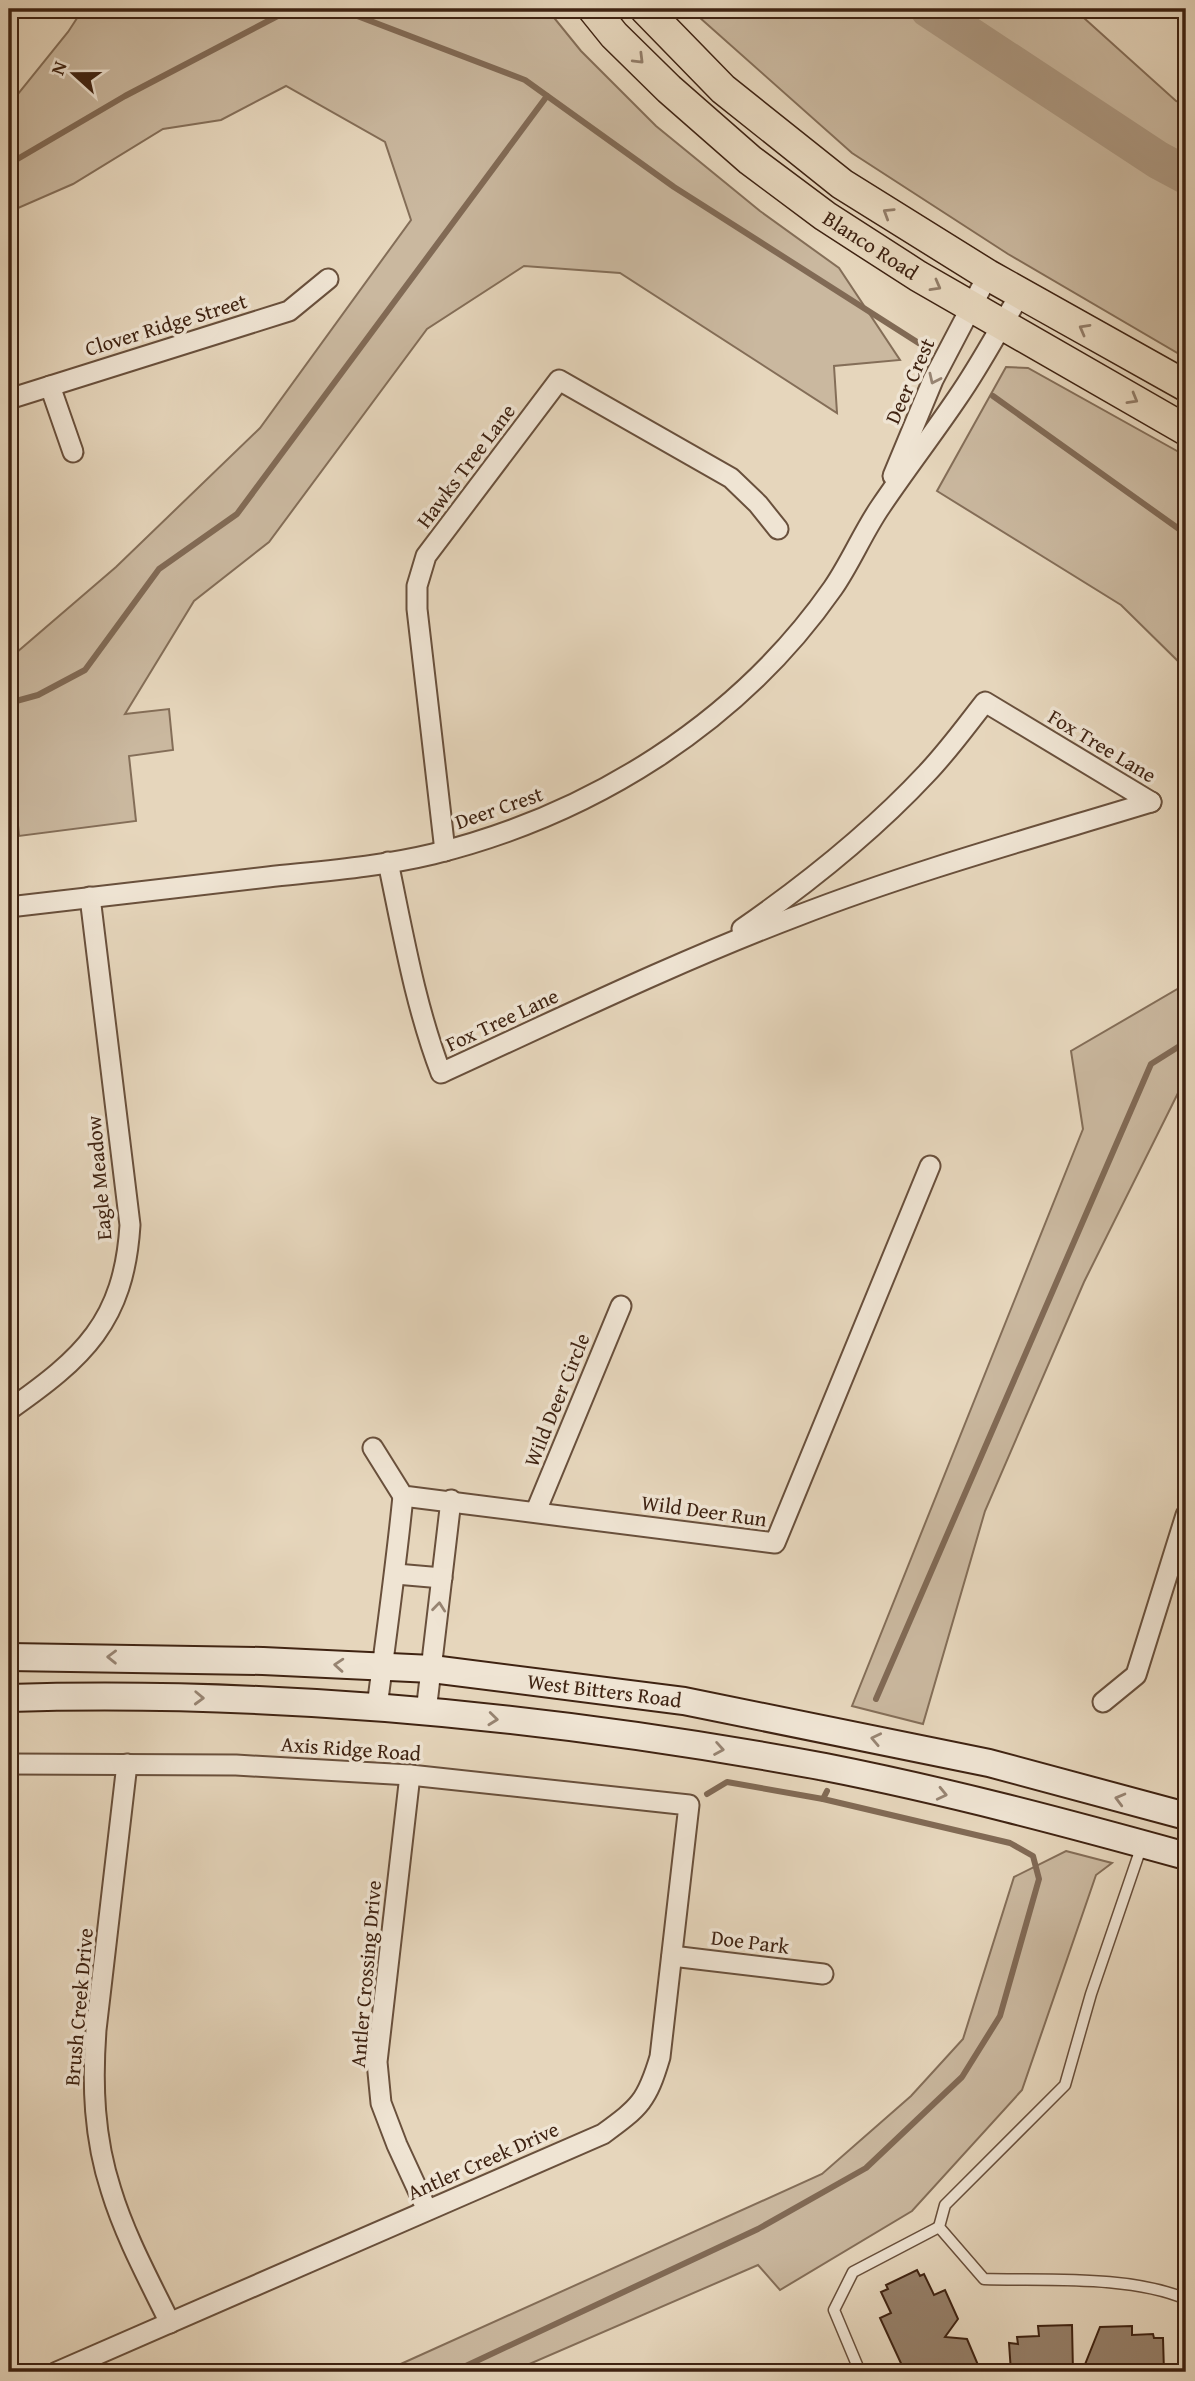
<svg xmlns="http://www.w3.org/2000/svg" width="1195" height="2381" font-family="'Gentium Book Plus',serif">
	<rect width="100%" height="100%" fill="#e6d6bc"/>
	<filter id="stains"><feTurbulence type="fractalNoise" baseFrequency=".00286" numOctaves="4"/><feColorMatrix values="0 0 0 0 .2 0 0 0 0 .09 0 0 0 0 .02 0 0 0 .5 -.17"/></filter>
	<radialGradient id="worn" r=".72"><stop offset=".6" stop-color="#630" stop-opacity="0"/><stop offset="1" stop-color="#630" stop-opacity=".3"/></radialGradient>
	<g fill="#cab89f" stroke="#846e58" stroke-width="2">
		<polygon points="83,9 547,9 581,51 656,126 760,211 839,268 900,360 834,366 837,413 620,273 524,266 427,329 269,542 194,601 125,714 169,709 173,750 129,756 136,821 19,836 9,728 9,659 116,567 260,428 411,220 385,142 286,86 221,120 163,129 73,184 9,212 9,105 68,32"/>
		<polygon points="690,9 1074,9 1176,101 1186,105 1186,358 1008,254 852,153"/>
		<polygon points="1006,367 1028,368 1186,456 1186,669 1121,605 937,491"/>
		<polygon points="1186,984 1186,1077 1084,1282 985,1511 923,1724 852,1706 1083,1129 1071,1051"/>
		<polygon points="1066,1851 1112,1863 1096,1875 1022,2090 912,2211 780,2290 758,2265 511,2372 383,2372 822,2174 911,2096 963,2039 1014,1877"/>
	</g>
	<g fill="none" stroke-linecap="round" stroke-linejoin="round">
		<g stroke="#816a55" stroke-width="6">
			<polyline points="339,9 525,80 674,187 928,349"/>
			<polyline points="9,164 125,96 291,9"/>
			<polyline points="993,396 1186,534"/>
			<polyline points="9,703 38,695 85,670 159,569 237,514 547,96"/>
			<polyline points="876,1699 1151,1064 1186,1042"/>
			<polyline points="707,1794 727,1782 823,1799"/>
			<polyline points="453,2372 758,2229 866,2168 962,2077 1000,2016 1039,1879 1033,1856 1010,1843 823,1799 827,1791"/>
		</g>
		<polyline stroke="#ad9982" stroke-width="38" points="929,9 1158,160 1186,175"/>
	</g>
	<g fill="#96806a" stroke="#3f2312" stroke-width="2">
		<polygon points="917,2270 920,2276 924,2274 934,2295 945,2290 958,2319 945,2337 967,2339 981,2372 905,2372 880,2318 891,2313 881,2292 888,2289 886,2285"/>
		<polygon points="1072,2325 1073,2372 1011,2372 1009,2343 1018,2344 1017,2337 1039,2336 1038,2326"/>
		<polygon points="1132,2326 1132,2335 1153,2334 1154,2338 1163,2338 1164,2372 1082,2372 1100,2327"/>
	</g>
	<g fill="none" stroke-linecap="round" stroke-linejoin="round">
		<defs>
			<g id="service">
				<path d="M1142,1845l-51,149 -26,91 -120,120 -6,22 45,52c61,2 146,-4 202,20"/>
				<polyline points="860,2372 834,2310 853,2272 939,2227"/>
			</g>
			<g id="minor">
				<polyline points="50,386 73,452"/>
				<polyline points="9,399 289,311 328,279"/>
				<polyline points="893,476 933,380 988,275"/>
				<polyline points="445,851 417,609 417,586 426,556 559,380 731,478 758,504 778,529"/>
				<path d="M388,862c15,71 27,143 53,211 118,-54 235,-111 356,-157 116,-45 236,-78 354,-114"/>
				<path d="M9,907c86,-10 173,-20 259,-30 55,-6 111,-10 165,-23 158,-39 305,-130 400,-266 18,-26 30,-56 48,-82 25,-37 52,-72 77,-109 23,-33 42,-70 63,-104"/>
				<path d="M742,929c66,-46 130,-97 185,-156 21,-22 39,-47 58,-71l166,100"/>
				<path d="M9,1410c74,-52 115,-88 121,-185l-40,-328"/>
				<polyline points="373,1448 403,1496 775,1543 930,1166"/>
				<polyline points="536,1511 621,1306"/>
				<polyline points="396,1574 442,1578"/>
				<polyline points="1103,1702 1136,1675 1186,1515"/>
				<path d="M377,1707c9,-70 19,-140 26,-211"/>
				<polyline points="426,1712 451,1500"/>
				<path d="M9,1764l227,1 174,10 279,30 -29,252c-13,44 -20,50 -57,77l-546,238"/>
				<path d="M127,1764l-31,266c-4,55 -2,108 15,160 14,46 38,90 59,133"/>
				<polyline points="410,1775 377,2062 381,2103 397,2145 427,2210"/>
				<polyline points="672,1956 823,1974"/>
			</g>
			<g id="secondary">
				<path id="s1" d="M9,1657l254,4 169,8 252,32 305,62 197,53"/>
				<path d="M9,1698c273,-8 548,19 816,69 122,24 242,56 361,89"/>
			</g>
			<g id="primary">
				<path id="s2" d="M593,9l21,26 55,54 81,71 75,56 93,60 268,154"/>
				<polyline points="645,9 723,89 842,184 988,275 1186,386"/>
			</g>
		</defs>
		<use href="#service" stroke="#69503c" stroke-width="13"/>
		<use href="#minor" stroke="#69503c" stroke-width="23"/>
		<use href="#secondary" stroke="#3f2312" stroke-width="30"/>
		<use href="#primary" stroke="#3f2312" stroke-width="33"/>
		<use href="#service" stroke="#efe4d3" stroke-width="10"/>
		<use href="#minor" stroke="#efe4d3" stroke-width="19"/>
		<use href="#secondary" stroke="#efe4d3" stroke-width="26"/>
		<use href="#primary" stroke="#e6d6bc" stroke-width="30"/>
	</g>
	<defs><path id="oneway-chevron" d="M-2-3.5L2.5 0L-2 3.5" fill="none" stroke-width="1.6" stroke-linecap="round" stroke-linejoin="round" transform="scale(1.75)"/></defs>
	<g stroke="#927c67">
		<use href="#oneway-chevron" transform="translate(639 59) rotate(45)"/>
		<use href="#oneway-chevron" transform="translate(888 213) rotate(-148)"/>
		<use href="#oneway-chevron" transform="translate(936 286) rotate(29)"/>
		<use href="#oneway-chevron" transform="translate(1084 329) rotate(-151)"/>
		<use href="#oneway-chevron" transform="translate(1133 399) rotate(30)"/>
	</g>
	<g stroke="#978472">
		<use href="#oneway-chevron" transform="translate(934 379) rotate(115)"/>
		<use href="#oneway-chevron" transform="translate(439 1607) rotate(-84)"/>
		<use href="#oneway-chevron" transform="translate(112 1657) rotate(-179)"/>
		<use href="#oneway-chevron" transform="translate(339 1665) rotate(-176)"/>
		<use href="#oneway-chevron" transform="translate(199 1698) rotate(2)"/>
		<use href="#oneway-chevron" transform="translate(493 1719) rotate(6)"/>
		<use href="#oneway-chevron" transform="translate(876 1739) rotate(-168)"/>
		<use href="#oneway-chevron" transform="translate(719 1749) rotate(10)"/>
		<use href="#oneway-chevron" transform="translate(942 1794) rotate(13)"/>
		<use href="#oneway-chevron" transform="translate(1120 1799) rotate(-165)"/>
	</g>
	<g text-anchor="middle" stroke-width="7" stroke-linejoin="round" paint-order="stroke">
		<g font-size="21" fill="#3f2312" stroke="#efe4d3">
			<text dy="7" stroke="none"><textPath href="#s2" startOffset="366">Blanco Road</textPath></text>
			<text transform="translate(166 325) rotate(-17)" y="7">Clover Ridge Street</text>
			<text transform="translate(910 381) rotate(-66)" y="7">Deer Crest</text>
			<text transform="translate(466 466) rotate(-53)" y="7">Hawks Tree Lane</text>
			<text transform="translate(1102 746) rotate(31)" y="7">Fox Tree Lane</text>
			<text transform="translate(499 808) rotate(-19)" y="7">Deer Crest</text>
			<text transform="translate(502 1020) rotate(-25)" y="7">Fox Tree Lane</text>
			<text transform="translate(99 1178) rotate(-95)" y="7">Eagle Meadow</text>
			<text transform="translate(557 1400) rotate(-68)" y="7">Wild Deer Circle</text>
			<text transform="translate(704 1511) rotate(8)" y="7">Wild Deer Run</text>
			<text dy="7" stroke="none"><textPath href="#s1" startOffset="597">West Bitters Road</textPath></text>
			<text transform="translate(351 1749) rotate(4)" y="7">Axis Ridge Road</text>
			<text transform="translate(750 1942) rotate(7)" y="7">Doe Park</text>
			<text transform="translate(366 1974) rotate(-85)" y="7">Antler Crossing Drive</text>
			<text transform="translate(79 2007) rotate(-85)" y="7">Brush Creek Drive</text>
			<text transform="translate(483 2161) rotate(-24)" y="7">Antler Creek Drive</text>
		</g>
	</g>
	<rect width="1195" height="2381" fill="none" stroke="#e6d6bc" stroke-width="35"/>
	<rect x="10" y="10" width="1174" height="2360" fill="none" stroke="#3f2312" stroke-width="3.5"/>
	<rect x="18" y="18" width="1160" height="2346" fill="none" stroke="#3f2312" stroke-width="2"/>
	<g transform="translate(74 74) rotate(291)" stroke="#efe4d3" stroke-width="5" paint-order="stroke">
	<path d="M0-5L12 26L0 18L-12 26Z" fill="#3f2312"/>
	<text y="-10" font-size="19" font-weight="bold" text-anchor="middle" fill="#3f2312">N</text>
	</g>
	<rect width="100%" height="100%" filter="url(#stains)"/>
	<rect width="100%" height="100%" fill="url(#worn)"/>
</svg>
